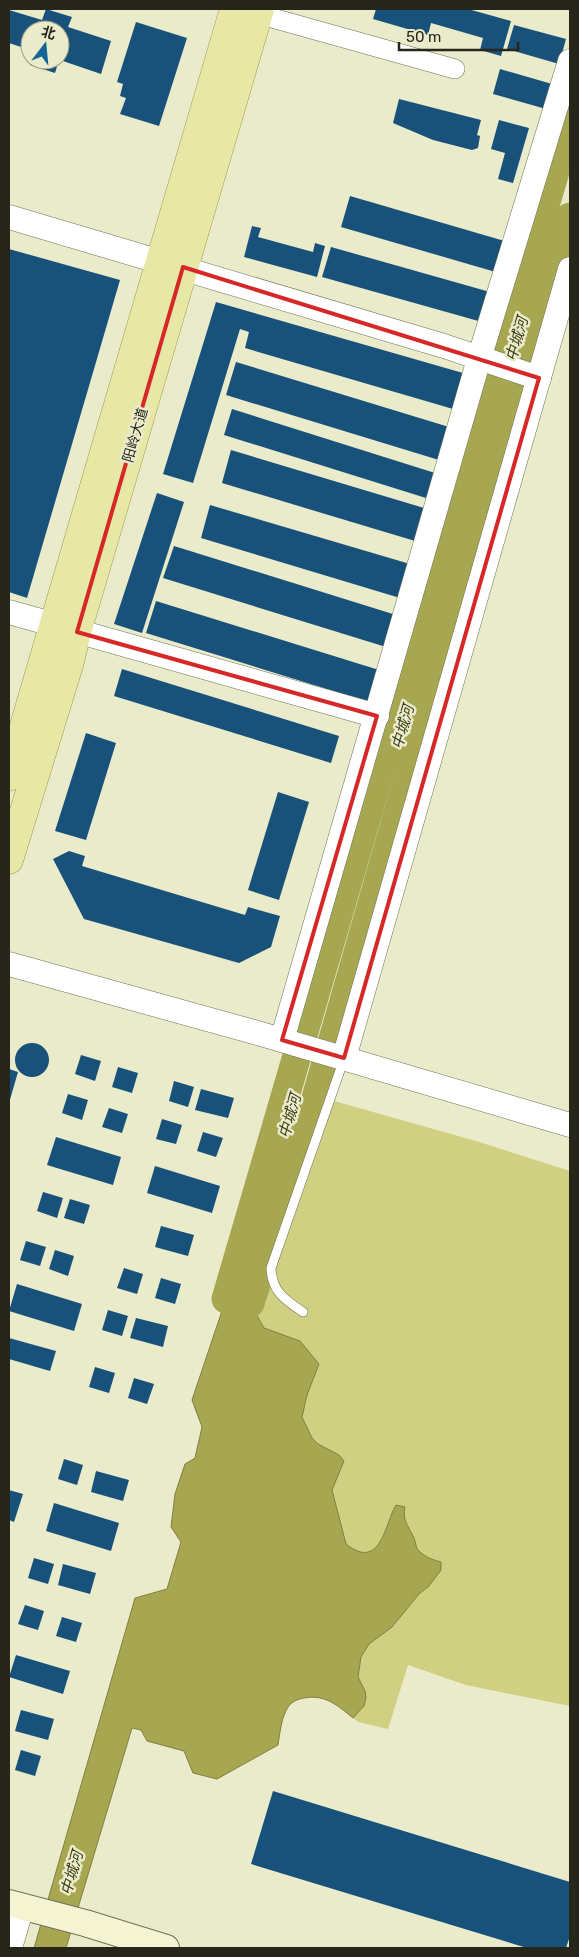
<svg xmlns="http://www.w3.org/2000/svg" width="579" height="1957" font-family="Rubik,'Noto Sans SC',sans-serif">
	<rect width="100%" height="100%" fill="#eaebcb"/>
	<polygon fill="#d0d082" points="320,1097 476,1141 570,1171 570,1706 466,1685 408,1665 388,1729 358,1722 334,1703 315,1696 298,1699 288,1706 283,1718 278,1745 217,1779 193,1773 184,1751 147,1741 141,1730 132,1728 109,1801 135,1598 167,1589 181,1542 171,1527 175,1494 185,1464 195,1458 202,1427 192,1400 226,1299 250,1302"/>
	<path fill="#a8a751" stroke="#818041" d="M226,1299l24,4 14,25 36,13 19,23 -12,31 -5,22 10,21 6,6 21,11 5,6 -12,29 14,54c35,28 39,-21 50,-39l9,2c-3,13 3,18 8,29 3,5 2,11 6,15 6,6 14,9 22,11v8l-12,16 -10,8 -27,33 -23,17 -8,13 -3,20 7,14 1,7 -2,8 -11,12c-16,-13 -28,-24 -49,-20 -6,1 -13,4 -16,9 -7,11 -8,26 -10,38l-61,34 -24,-6 -9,-22 -37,-10 -6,-11 -9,-2 -66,220h-32l101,-350 32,-9 14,-47 -10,-15 4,-33 10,-30 10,-6 7,-31 -10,-27z"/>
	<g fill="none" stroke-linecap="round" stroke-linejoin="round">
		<polyline stroke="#a8a751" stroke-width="29" points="570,120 226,1299 250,1303 316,1098 570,217"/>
	</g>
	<g fill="#185179">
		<polygon points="46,9 72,17 68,27 111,41 101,74 60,60 60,30 30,30 30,50 9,43 9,10 42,20"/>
		<polygon points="376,9 468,9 511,21 501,56 480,50 483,38 431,23 428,35 373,19"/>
		<polygon points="136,22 187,38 159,126 120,114 126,98 120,96 123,84 117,82"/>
		<polygon points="514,25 566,39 559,64 507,49"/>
		<polygon points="32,60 59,60 55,73 30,65"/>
		<polygon points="500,69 552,84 546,109 493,94"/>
		<polygon points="399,99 481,120 477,135 480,136 478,148 472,150 433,140 393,123"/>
		<polygon points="499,120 529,128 513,183 498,179 505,153 491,149"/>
		<polygon points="350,196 508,242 499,273 341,227"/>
		<polygon points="252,226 261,228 258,237 313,252 315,243 325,246 317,277 244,257"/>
		<polygon points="331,247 490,292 482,322 322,277"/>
		<polygon points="9,249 120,280 27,598 9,592"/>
		<polygon points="216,302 463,373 453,409 245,348 249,332 240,329 193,483 163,474"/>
		<polygon points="236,362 449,427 439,460 226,395"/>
		<polygon points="232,409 435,473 426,498 224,435"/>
		<polygon points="231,450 424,508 415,541 222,483"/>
		<polygon points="157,493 184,502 142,633 114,624"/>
		<polygon points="210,505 410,564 400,598 201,538"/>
		<polygon points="174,546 396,615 386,647 163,578"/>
		<polygon points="156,601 379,670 369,702 146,633"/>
		<polygon points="122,669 339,736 331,763 114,696"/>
		<polygon points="86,733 116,743 86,840 55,831"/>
		<polygon points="278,792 309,802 279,900 248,890"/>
		<polygon points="69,851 85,856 82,866 245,915 248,907 280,916 271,947 239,963 84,919 53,859"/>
		<circle cx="32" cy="1060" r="17"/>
		<polygon points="81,1055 101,1061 95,1081 75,1074"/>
		<polygon points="118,1067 138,1073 132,1093 112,1087"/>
		<polygon points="9,1069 18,1072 9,1103"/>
		<polygon points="174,1081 194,1087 188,1107 169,1101"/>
		<polygon points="201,1089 234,1098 228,1118 195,1110"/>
		<polygon points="68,1094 88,1100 82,1120 62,1113"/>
		<polygon points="109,1108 128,1114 122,1133 102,1127"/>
		<polygon points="162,1119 182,1125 176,1144 156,1139"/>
		<polygon points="203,1132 223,1138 216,1157 197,1151"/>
		<polygon points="56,1137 121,1157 113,1185 47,1165"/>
		<polygon points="155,1166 220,1186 212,1213 147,1193"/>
		<polygon points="43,1192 63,1198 57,1218 37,1211"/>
		<polygon points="70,1199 90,1205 84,1224 64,1218"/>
		<polygon points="161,1226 194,1235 188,1256 155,1247"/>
		<polygon points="26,1241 46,1247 40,1266 20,1260"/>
		<polygon points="55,1250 74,1256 68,1276 49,1269"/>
		<polygon points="124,1268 143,1274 137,1294 117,1288"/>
		<polygon points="161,1278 181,1284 175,1304 155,1298"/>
		<polygon points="17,1284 82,1304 74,1331 9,1311"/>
		<polygon points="108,1310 128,1316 122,1336 102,1330"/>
		<polygon points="136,1318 168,1326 163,1347 130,1338"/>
		<polygon points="9,1338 56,1351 50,1371 9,1359"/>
		<polygon points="95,1367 115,1373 109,1393 89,1387"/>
		<polygon points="134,1378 154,1384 147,1404 128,1398"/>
		<polygon points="64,1459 83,1465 77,1485 58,1479"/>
		<polygon points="96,1471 129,1480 123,1501 91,1492"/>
		<polygon points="9,1490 23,1494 14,1522 9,1520"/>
		<polygon points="54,1503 119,1523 111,1551 46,1531"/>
		<polygon points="34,1558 54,1564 48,1584 28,1578"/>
		<polygon points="63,1564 96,1573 90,1594 58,1585"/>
		<polygon points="25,1605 44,1611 38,1630 18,1624"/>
		<polygon points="62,1617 82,1623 76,1642 56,1636"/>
		<polygon points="16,1655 70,1671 63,1694 9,1677"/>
		<polygon points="21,1710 54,1719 48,1740 15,1731"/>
		<polygon points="21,1750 41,1756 35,1776 15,1770"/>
		<polygon points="273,1791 570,1882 570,1936 566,1948 527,1948 251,1864"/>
	</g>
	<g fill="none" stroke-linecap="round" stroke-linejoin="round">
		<defs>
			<path id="service" d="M303,1312c-18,-12 -31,-20 -32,-44l73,-209"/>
			<polyline id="minor" points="258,14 455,69"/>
			<g id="tertiary">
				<polyline points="9,217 444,346 539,378"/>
				<polyline points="9,612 377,716"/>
				<polyline points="9,964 261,1034 570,1125"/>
				<polyline points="282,1040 479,359 570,61"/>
				<polyline points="344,1058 570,269"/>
				<polyline points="10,1948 22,1907"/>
			</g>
			<polyline id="secondary" points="9,1903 85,1923 166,1948"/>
			<g id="primary">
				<polyline points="9,777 234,9"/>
				<polyline points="9,860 69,665 77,632 260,9"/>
			</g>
		</defs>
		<use href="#service" stroke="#707155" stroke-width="10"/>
		<use href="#minor" stroke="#707155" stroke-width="20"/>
		<use href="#tertiary" stroke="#707155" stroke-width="25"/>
		<use href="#secondary" stroke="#707155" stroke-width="28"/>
		<use href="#primary" stroke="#9a9a4e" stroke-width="29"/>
		<use href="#service" stroke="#fff" stroke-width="9"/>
		<use href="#minor" stroke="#fff" stroke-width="19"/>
		<use href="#tertiary" stroke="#fff" stroke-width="24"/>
		<use href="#secondary" stroke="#f4f3d2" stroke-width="26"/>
		<use href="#primary" stroke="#e8e8a6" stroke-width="28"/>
	</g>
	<path fill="none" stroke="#d62828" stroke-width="4" stroke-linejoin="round" d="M183,267l356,111 -195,680 -62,-18 95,-324 -300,-84z"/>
	<g text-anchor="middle" stroke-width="5" stroke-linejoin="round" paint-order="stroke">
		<g font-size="14" fill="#26261b" stroke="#eaebcb">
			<text transform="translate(135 435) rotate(-74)" y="5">阳岭大道</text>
		</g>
		<g font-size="15" font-style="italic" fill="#3f3e19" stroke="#eaebcb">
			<text transform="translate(517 339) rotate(-74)" y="5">中城河</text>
			<text transform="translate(403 727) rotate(-74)" y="5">中城河</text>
			<text transform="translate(290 1116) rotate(-74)" y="5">中城河</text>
			<text transform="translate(72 1873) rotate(-74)" y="5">中城河</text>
		</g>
	</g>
	<rect width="579" height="1957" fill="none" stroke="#26261b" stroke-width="20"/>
	<g transform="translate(45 45) rotate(16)"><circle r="24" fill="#eaebcb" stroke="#9c9c85"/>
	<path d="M0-4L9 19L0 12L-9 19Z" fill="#166396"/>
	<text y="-8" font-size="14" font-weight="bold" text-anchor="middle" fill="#26261b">北</text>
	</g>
	<path d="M399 42v8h119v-8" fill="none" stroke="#26261b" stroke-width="2.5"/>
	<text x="406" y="42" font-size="15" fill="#26261b" stroke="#eaebcb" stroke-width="4" paint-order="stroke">50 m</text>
</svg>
